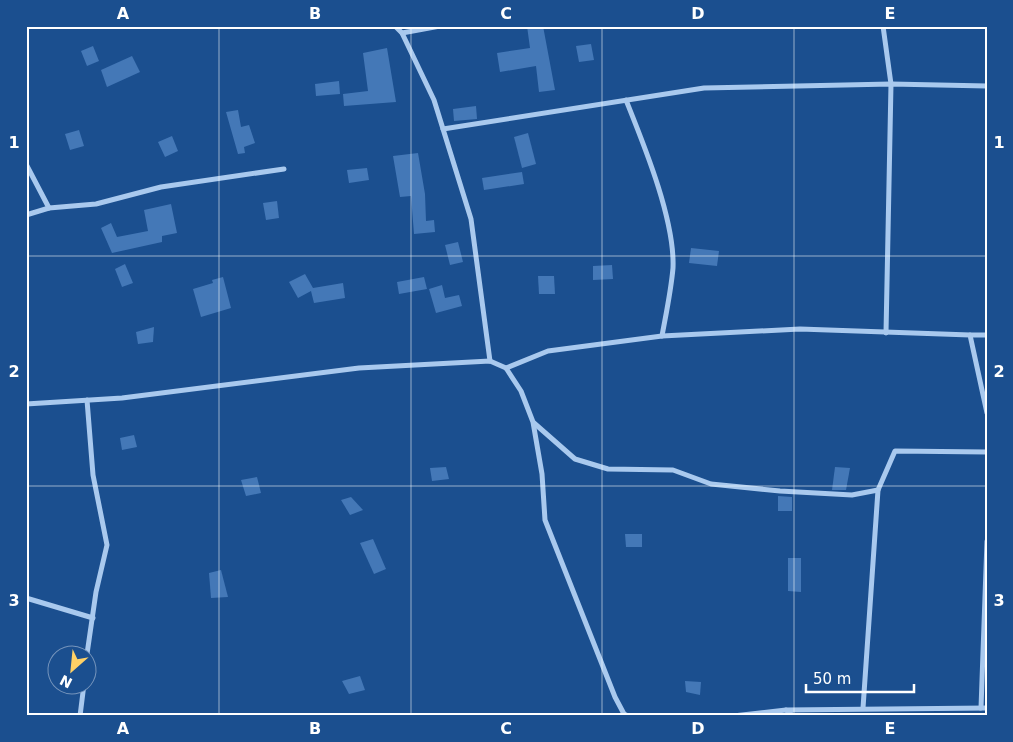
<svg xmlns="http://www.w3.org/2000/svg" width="1013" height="742" font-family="'DejaVu Sans',sans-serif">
	<rect width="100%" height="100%" fill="#1b4f8f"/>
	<g fill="#4478b7">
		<polygon points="527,26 543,26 555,90 539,92 536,66 500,72 497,53 530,48"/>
		<polygon points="591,44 594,60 579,62 576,46"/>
		<polygon points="93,46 99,61 87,66 81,51"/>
		<polygon points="387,48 396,102 344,106 343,94 368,91 363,53"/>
		<polygon points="132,56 140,72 107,87 101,70"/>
		<polygon points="339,81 340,94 316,96 315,84"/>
		<polygon points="476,106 477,119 454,121 453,109"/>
		<polygon points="238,110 241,127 249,125 255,143 244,147 245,153 238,154 226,112"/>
		<polygon points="79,130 84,146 70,150 65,134"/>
		<polygon points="528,133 536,164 522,168 514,137"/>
		<polygon points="172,136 178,151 165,157 158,142"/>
		<polygon points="418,153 425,194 426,221 434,220 435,232 414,234 411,196 400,197 393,156"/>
		<polygon points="367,168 369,180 349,183 347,170"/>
		<polygon points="522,172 524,184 484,190 482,178"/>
		<polygon points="277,201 279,218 266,220 263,203"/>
		<polygon points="171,204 177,233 162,236 162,242 112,253 101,228 111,223 117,237 148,231 144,210"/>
		<polygon points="458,242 463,262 450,265 445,245"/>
		<polygon points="691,248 719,251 717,266 689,263"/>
		<polygon points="125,264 133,283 122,287 115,269"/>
		<polygon points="612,265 613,279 593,280 593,266"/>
		<polygon points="305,274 313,288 343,283 345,298 314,303 311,291 298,298 289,282"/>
		<polygon points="538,276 554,276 555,294 539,294"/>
		<polygon points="223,277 231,308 201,317 193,289 213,283 212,280"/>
		<polygon points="424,277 427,289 399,294 397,282"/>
		<polygon points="442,285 445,298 459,295 462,306 436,313 429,289"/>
		<polygon points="154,327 153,342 138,344 136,332"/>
		<polygon points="134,435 137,447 122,450 120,438"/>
		<polygon points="446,467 449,479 432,481 430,468"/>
		<polygon points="835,467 850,468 846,490 832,490"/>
		<polygon points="257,477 261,493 246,496 241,480"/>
		<polygon points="778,496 792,497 792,511 778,511"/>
		<polygon points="351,497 363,510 350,515 341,500"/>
		<polygon points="625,534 642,534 642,547 626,547"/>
		<polygon points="373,539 386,569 374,574 360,543"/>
		<polygon points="788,558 801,558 801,592 788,591"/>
		<polygon points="221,570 228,597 211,598 209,573"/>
		<polygon points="360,676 365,690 349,694 342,681"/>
		<polygon points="685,681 701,682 700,695 686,692"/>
	</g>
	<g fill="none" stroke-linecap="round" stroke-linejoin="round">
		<g stroke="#a9c9ee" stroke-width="5">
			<polyline points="395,26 402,33 434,100 471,219 490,361"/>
			<polyline points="883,26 891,84 886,333"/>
			<polyline points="402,33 440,26"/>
			<path d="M626,100c18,45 49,120 47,168 -2,23 -7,46 -11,68"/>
			<polyline points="443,129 704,88 891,84 987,86"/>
			<polyline points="26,164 49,208"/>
			<polyline points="26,215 49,208 96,204 161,187 284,169"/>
			<polyline points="970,335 987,335"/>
			<polyline points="506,368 548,351 662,336 800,329 970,335 987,413"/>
			<polyline points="87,400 93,475 107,545 96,592 87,654"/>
			<polyline points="26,404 122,398 359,368 490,361 506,368 521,391 533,422 542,474 545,520 615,697 624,714 628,716"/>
			<polyline points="534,423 575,459 608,469 673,470 711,484 780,491 852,495 878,490 895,451 987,452"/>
			<polyline points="26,598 93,618"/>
			<polyline points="863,708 878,490"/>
			<polyline points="981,708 987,541"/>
			<polyline points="786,710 987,708"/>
			<polyline points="80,716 84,684"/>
			<polyline points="733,716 786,710 793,716"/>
		</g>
	</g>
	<path fill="none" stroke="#fff" stroke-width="1" stroke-opacity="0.55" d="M219,26v690M411,26v690M602,26v690M794,26v690M26,256h961M26,486h961"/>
	<rect width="1013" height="742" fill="none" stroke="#1b4f8f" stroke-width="55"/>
	<g transform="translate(72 670) rotate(207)"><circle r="24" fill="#1b4f8f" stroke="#7695bc"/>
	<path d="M0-4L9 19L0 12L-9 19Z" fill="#ffd166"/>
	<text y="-8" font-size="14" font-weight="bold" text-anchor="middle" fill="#ffffff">N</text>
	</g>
	<path d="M806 684v8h108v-8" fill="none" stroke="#ffffff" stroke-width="2.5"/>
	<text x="813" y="684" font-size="15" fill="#ffffff" stroke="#1b4f8f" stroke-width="4" paint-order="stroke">50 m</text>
	<rect x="28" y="28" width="958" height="686" fill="none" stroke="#fff" stroke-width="2"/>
	<g font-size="16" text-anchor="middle" font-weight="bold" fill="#fff">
		<text x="123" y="19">A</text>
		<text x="315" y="19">B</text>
		<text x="506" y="19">C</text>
		<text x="698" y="19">D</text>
		<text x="890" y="19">E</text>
		<text x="14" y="148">1</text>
		<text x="999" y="148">1</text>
		<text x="14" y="377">2</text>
		<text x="999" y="377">2</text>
		<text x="14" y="606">3</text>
		<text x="999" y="606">3</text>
		<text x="123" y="734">A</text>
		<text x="315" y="734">B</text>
		<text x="506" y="734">C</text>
		<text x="698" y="734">D</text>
		<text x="890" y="734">E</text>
	</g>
</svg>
